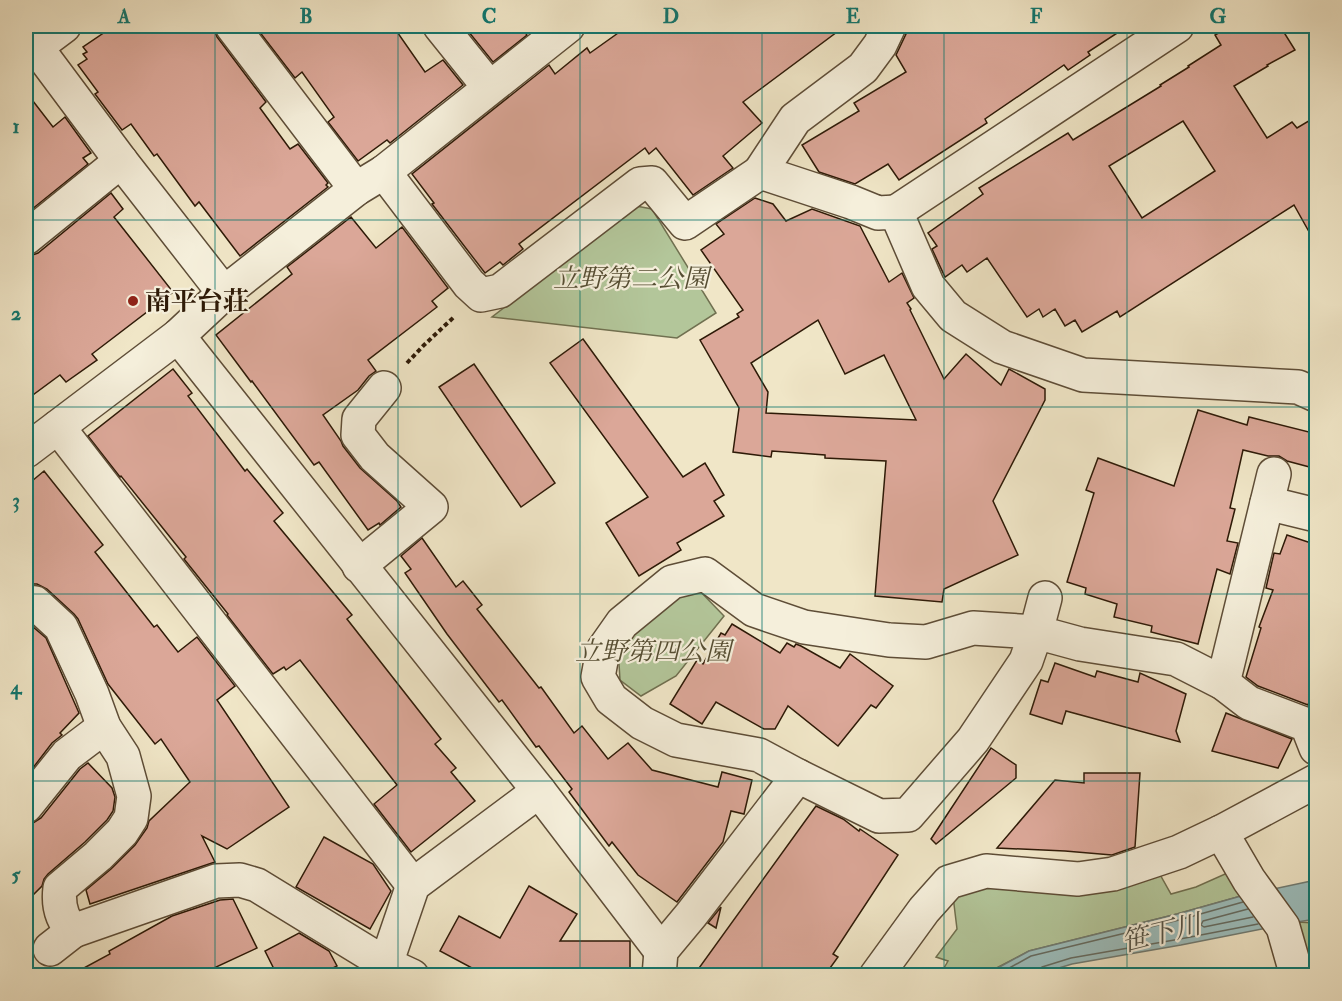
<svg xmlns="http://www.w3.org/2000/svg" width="1342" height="1001" font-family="'IM FELL Double Pica','Noto Serif JP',serif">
	<rect width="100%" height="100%" fill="#f0e6c7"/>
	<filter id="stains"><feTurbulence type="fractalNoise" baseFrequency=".00333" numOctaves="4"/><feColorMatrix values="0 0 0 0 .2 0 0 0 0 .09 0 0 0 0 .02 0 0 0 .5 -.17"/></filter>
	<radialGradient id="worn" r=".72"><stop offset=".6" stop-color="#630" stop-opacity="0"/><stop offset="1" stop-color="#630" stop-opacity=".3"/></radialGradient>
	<g fill="#b3c69a" stroke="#707050" stroke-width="1.5">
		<polygon points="636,206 652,209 716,313 677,338 492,317"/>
		<polygon points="695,586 724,616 676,676 641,696 620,680 618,647 628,625"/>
		<polygon points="1234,870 1241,896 1177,914 1029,951 983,975 940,975 948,961 936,957 957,929 953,896 985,882 1158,871 1171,894 1196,887"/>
		<polygon points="1297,922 1316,923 1316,960 1308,963"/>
	</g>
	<polygon fill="#9cbebd" stroke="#707c74" stroke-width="1.5" points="1316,880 1316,919 1297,922 1181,945 1072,964 1036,975 983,976 1029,951 1177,914 1241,896"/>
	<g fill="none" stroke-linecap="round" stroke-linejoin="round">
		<g stroke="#656c62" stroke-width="1.5">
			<polyline points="1248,909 1203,921 1201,925 1204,927 1253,917"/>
			<polyline points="995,976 1031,956 1179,920 1243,902"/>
			<polyline points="1038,976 1038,971 1042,967 1071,958 1180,939 1258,924"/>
		</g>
	</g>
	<g fill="#dba798" stroke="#2e1a07" stroke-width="1.5" fill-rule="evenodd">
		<polygon points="114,26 214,26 214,29 217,37 266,102 260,108 290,149 298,144 328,183 326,185 328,187 240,256 199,202 195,206 157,154 154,156 131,124 122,130 95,94 98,92 78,65 87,59 83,54 87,52 83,47"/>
		<polygon points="255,26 393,26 425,72 443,60 463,85 390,143 387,140 358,161 328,122 334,117 302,72 295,78"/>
		<polygon points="464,26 520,26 527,35 493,62"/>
		<polygon points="628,26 845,26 743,102 762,123 723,156 733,168 730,170 693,195 656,148 649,154 645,148 519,244 523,249 503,265 500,262 485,273 432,204 434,203 412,174 549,65 555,74 587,48 590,53"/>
		<polygon points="908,26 1128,26 1088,52 1090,55 1068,70 1064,65 985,119 987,123 899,180 888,164 855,184 819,172 802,145 859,111 854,103 906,72 896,55 906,34"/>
		<path d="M1231,26h49l15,24 -28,15 1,1 -34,20 33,52 25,-16 5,6 20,-12v130l-23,-41 -174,112 -3,-6 -35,21 -7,-12 -10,6 -10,-17 -12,8 -4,-8 -12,8 -40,-59 -20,14 -5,-7 -17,12 -13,-28 5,-3 -9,-13 55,-39 -4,-6 89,-55 5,7 88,-54 -1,-1 29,-18 -1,-1 33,-21 -6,-10zM1183,121l32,50 -73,47 -33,-52z"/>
		<polygon points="26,92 53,127 65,117 91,153 83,158 88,164 26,214"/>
		<polygon points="111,193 123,209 114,217 173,292 92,354 97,360 66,382 60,375 26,400 26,256 30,256 38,253"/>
		<path d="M755,198l18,6 13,17 26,-12 48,17 29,56 13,-9 12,25 -7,5 4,6 -1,1 34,69 22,-25 35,31 8,-16 36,20v11l-52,101 25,54 -74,34 -2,13 -67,-6 11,-135 -61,-3v-3l-53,-4 -1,6 -38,-5 6,-44 -39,-68 39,-23 -2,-3 6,-4 -42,-60 23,-16 -8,-10zM818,320l27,54 39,-19 32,65 -150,-7 2,-21 -17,-29z"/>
		<polygon points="351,217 376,248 402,227 448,288 432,301 437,307 368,360 376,371 369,376 358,390 323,415 341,441 343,446 360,468 397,501 401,507 380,525 379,523 368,530 319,462 314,465 252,381 251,382 216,335 292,274 287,267"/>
		<polygon points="583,339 683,477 705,463 724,495 714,501 724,516 677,543 681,550 639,576 606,523 648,497 550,363"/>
		<polygon points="474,364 555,483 521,507 439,387"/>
		<polygon points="173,369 192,393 188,396 245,471 247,469 283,513 274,521 352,615 347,619 441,739 435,744 456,768 451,772 475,801 411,852 374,804 397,785 300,660 286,670 284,667 273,674 227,615 228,614 184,559 186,557 121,476 120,477 88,436"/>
		<polygon points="1198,410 1247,425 1249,417 1317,434 1317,469 1287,461 1279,456 1268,456 1243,450 1230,508 1235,509 1227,541 1238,543 1230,574 1217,569 1198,644 1151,632 1152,626 1114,617 1117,604 1085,594 1086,588 1067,582 1094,493 1086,490 1098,458 1174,486"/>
		<polygon points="44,471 103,545 95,552 154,627 157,625 178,652 197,637 235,686 217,700 289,807 227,849 202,836 215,862 90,904 86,890 111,869 135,845 147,828 149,821 190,782 161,739 155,744 108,684 78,619 74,614 47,589 37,584 26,584 26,486"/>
		<polygon points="1287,535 1317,545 1317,705 1309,702 1308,705 1258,686 1246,677 1261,628 1259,627 1273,590 1266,588 1274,553 1280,554"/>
		<polygon points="422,538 456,587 463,581 482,605 477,609 539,688 541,687 574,733 582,726 608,759 628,743 652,770 718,787 722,772 752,780 744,814 731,811 723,842 677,902 638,875 612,842 609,846 569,792 572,789 539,746 536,747 502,700 499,702 447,634 405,573 411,569 401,556"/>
		<polygon points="26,621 46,638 79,713 60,733 62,735 52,743 26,777"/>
		<polygon points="732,624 780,653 787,643 794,647 796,644 801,646 840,668 850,654 893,686 876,708 871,705 838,746 788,706 775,729 764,729 716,702 702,724 670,704 697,660 703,664 721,633 725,635"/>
		<polygon points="1055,663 1095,677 1097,671 1138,682 1140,673 1186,694 1176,731 1180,742 1066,711 1062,724 1030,714 1041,680 1048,682"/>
		<polygon points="1226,713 1292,739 1278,768 1212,751"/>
		<polygon points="991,748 1016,765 1016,778 936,844 931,839"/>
		<polygon points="88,763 112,788 115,797 113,811 107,820 85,842 48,874 44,879 42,886 26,902 26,824 33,823 41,818 80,769"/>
		<polygon points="1084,773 1140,773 1135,847 1112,855 1065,851 997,848 1055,780 1084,783"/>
		<polygon points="816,806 843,819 859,831 860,829 898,855 833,954 838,957 825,975 694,975"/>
		<polygon points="324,837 373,864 391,891 370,929 296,887"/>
		<polygon points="529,886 577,914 560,941 630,941 630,975 485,975 440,951 459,916 500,938"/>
		<polygon points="233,899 257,948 199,975 71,975 110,954 109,951 172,916 220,900"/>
		<polygon points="721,907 716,928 708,923"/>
		<polygon points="299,933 329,951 337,966 319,975 277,975 265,951"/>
	</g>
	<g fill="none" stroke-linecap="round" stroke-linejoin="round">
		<defs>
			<g id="minor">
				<polyline points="232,26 356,189"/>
				<polyline points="440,26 489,87"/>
				<polyline points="889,26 880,45 863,68 795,119 760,172 851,202 878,213 896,212 928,286 953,316 1002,347 1083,375 1298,387 1316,395"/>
				<polyline points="26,36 36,47 121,161 224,293"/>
				<polyline points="36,47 64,26"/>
				<polyline points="384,172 469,284 481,295 500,291 640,184 652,183 685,223 762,171 760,172"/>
				<polyline points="896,212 1177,26"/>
				<polyline points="26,238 121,161"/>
				<polyline points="178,336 539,791 661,951"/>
				<polyline points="58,427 413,885"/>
				<polyline points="26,451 178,336 224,293 356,189 384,172 568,26"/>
				<polyline points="1267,503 1316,515"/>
				<polyline points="359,566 431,507 375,457 358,435 359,419 384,388"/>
				<polyline points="1045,598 1036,632 1026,661 973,740 908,815 879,816 798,776 759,755 676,740 642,723 611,699 598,677 603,650 622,623 672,582 705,574 754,610 804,627 889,640 926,642 973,628 1036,632 1080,644 1176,659 1223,683 1249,703 1307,725 1316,748"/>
				<path d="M26,602l9,1 26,24 31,67 12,33 19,29 11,40 -3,22 -9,14 -24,24 -38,32c-2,16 1,31 13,43l-23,18"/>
				<polyline points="1223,683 1274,474"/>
				<polyline points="26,806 67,755 104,727"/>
				<polyline points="1221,832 1249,880 1283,927 1297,976"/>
				<polyline points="73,931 216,881 240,880 257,885 386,964 412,976"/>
				<polyline points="386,964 413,885 539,791"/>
				<polyline points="659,976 661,951 691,915 798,776"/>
				<polyline points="876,976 924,910 949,882 986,871 1078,879 1113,874 1179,852 1221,832 1316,781"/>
			</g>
		</defs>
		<use href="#minor" stroke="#5e4d37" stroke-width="36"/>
		<polyline stroke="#2e1a07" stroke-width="4" stroke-dasharray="4.5 3" stroke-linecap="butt" points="407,363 423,346 455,316"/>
		<use href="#minor" stroke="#f5efdb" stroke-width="33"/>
	</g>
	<path fill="none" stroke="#0f766e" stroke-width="1.5" stroke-opacity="0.55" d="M215,26v950M398,26v950M580,26v950M762,26v950M944,26v950M1127,26v950M26,220h1290M26,407h1290M26,594h1290M26,781h1290"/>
	<circle fill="#8f2418" stroke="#f5efdb" stroke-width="2" cx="133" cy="301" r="6"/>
	<g text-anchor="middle" stroke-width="4.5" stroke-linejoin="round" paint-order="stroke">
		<g font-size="26" font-style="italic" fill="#564e33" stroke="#f5efdb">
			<text x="631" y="287">立野第二公園</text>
			<text x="653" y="660">立野第四公園</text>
		</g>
		<g font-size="26" font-weight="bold" fill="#2e1a07" stroke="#f5efdb" text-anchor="start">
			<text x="145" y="310">南平台荘</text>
		</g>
		<g font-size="27" font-style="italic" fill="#545347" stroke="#f5efdb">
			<text transform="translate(1161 933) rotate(-14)" y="9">笹下川</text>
		</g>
	</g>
	<rect width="1342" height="1001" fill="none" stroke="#f0e6c7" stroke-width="66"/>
	<rect x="33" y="33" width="1276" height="935" fill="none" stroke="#0f766e" stroke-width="2"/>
	<g font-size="20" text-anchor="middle" font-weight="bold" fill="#0f766e">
		<text x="124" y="23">A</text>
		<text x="306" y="23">B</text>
		<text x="489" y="23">C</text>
		<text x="671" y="23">D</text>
		<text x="853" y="23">E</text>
		<text x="1036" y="23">F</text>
		<text x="1218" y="23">G</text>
		<text x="16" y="133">1</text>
		<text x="16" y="320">2</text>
		<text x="16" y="507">3</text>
		<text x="16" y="694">4</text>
		<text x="16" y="881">5</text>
	</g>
	<rect width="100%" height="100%" filter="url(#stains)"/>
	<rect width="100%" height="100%" fill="url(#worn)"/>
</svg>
